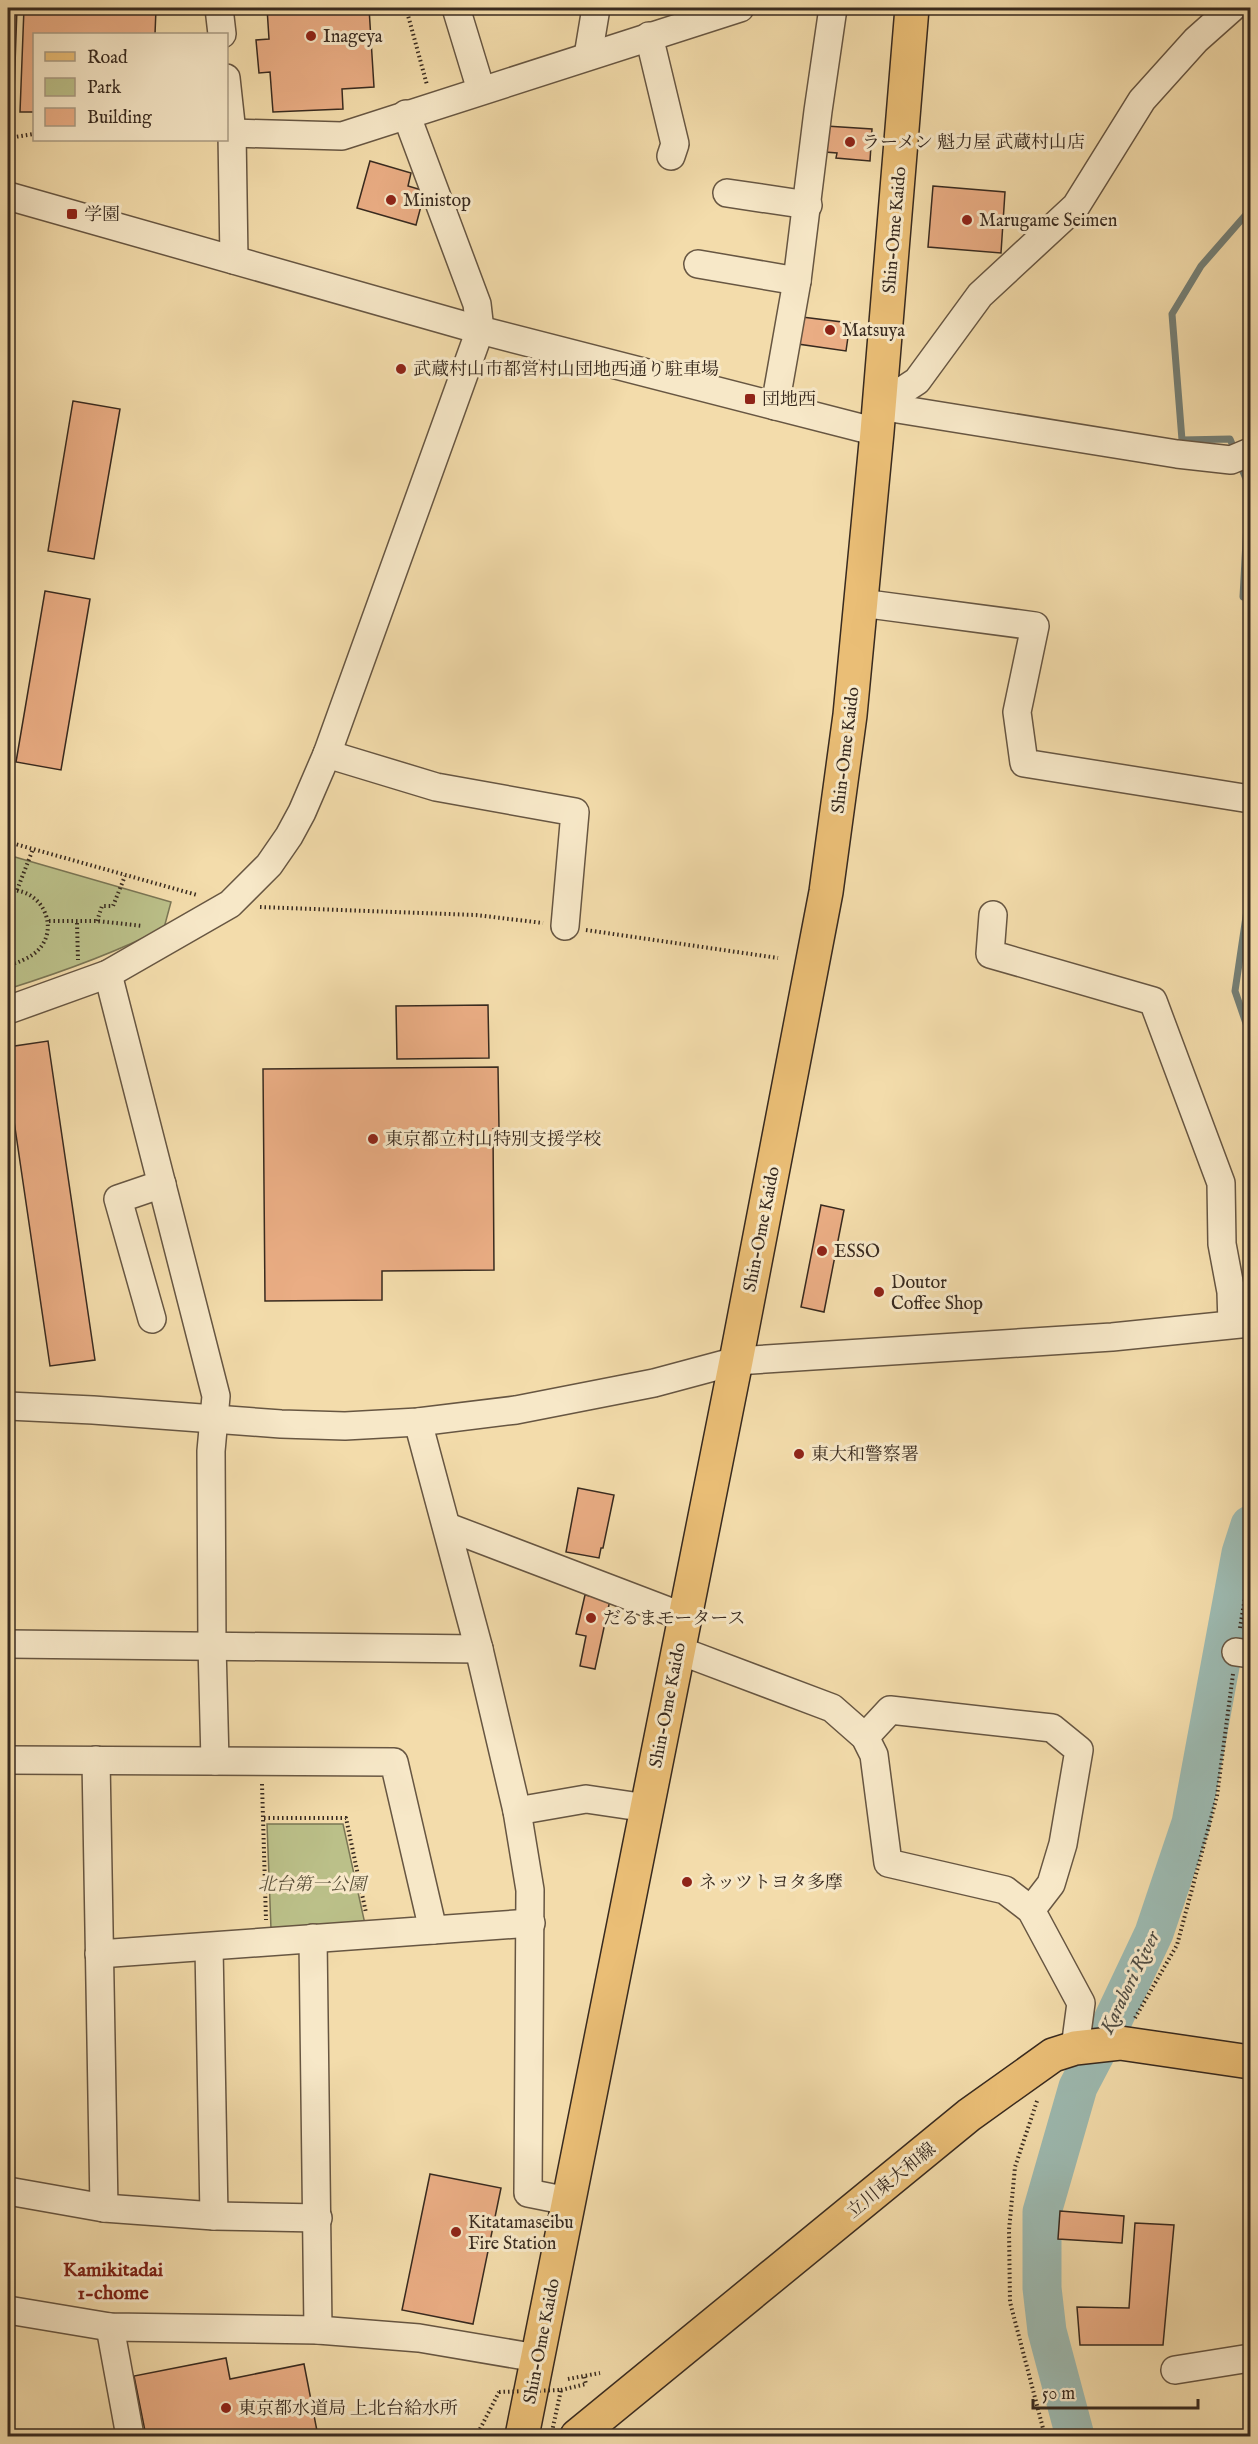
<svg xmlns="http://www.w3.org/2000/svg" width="1258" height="2444" font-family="'IM FELL English','Noto Serif JP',serif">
	<rect width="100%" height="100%" fill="#f3dcab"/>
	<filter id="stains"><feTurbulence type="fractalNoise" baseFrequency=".00333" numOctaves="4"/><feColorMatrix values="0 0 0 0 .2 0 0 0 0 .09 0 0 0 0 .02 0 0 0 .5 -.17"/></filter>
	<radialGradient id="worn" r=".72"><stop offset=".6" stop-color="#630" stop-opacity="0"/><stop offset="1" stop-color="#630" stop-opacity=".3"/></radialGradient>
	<g fill="#bbc089" stroke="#7a7554" stroke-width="1.5">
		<path d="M8,855l163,47 -7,26c-51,26 -102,44 -156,61z"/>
		<polygon points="267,1824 343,1824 365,1924 271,1929"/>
	</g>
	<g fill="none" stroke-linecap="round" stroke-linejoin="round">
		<g stroke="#758077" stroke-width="7">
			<polyline points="1235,451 1230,439 1182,440 1172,314 1201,266 1250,210"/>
			<polyline points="1239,462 1249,486 1243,597 1250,600"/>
			<polyline points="1250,901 1247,910 1235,991 1250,1035"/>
		</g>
		<polyline stroke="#9dbab1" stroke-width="39" points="1075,2436 1047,2331 1042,2288 1042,2212 1078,2087 1111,2024 1154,1933 1191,1823 1241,1553 1250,1525"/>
	</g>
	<g fill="#eaad84" stroke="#382a1f" stroke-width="1.5">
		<polygon points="8,8 17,8 13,121 8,121"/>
		<polygon points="24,8 156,9 155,34 34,34 34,112 20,112"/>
		<polygon points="267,8 369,8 374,87 342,89 343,109 273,112 270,72 259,73 256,40 269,39"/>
		<polygon points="826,126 872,129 870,161 836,158 837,153 825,152"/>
		<polygon points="370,161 411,173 408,186 425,191 416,225 357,208"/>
		<polygon points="933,186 1005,192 1001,253 928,247"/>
		<polygon points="802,317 850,323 846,351 798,344"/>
		<polygon points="73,401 120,409 94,559 48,551"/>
		<polygon points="45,591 90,599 61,770 16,762"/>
		<polygon points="488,1005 489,1058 397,1059 396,1006"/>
		<polygon points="48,1041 95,1360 50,1366 8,1080 8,1047"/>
		<polygon points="498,1067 499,1129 493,1129 494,1270 382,1271 382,1300 265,1301 263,1069"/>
		<polygon points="821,1205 844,1210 824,1312 801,1307"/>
		<polygon points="578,1488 614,1495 603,1548 601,1548 599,1558 566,1552"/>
		<polygon points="585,1595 610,1600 595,1669 580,1666 586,1636 576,1634"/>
		<polygon points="430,2174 501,2188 473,2324 402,2310"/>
		<polygon points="1060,2211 1124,2216 1122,2243 1058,2239"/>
		<polygon points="1135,2223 1174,2225 1163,2345 1080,2345 1077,2307 1129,2308"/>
		<polygon points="226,2358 230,2379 304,2364 318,2436 146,2436 134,2376"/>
	</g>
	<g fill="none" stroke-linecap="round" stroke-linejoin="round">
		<defs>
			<g id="minor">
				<polyline points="219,8 222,34"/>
				<polyline points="456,8 481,90"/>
				<polyline points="649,36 675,144 671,156"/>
				<polyline points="588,56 596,8"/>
				<polyline points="226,78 232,133 234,260"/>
				<polyline points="232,133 342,136 740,8"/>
				<polyline points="727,193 808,205"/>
				<polyline points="8,196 480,330 877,432"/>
				<polyline points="698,264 797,281"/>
				<polyline points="775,406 797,281 818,111 833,8"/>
				<polyline points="879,406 917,381 980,295 1076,206 1142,100 1196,40 1232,8"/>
				<polyline points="879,406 1177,454 1231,460 1250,452"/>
				<polyline points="861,603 1035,626 1017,712 1024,763 1250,799"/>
				<polyline points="327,754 436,787 575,812 565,926"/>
				<polyline points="993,915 990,954 1153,1001 1221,1183 1222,1244 1231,1292 1232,1324"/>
				<polyline points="108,974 216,1396 211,1451 212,1645 215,1761"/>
				<polyline points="8,1010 108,974 230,904 269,865 289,836 302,812 327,754 480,330 477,304 406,114"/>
				<polyline points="152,1319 118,1199 162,1184"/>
				<polyline points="8,1406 93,1410 281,1424 345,1426 418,1422 516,1410 654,1383 736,1361 1112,1337 1250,1323"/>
				<polyline points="418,1422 479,1649 517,1811 530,1890 528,2193 568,2201"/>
				<polyline points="448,1527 684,1617"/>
				<polyline points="8,1644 479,1649"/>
				<polyline points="678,1650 832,1708 865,1737 874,1755 888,1863 1005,1890 1031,1910 1081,2003 1075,2048"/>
				<polyline points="1236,1652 1250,1654"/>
				<polyline points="865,1737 890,1710 1052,1728 1079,1750 1063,1844 1051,1884 1031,1910"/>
				<polyline points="8,1760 394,1762 433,1930 99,1954"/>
				<polyline points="96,1760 104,2208"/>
				<polyline points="517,1811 586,1799 647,1808"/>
				<polyline points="433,1930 531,1923"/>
				<polyline points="313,1938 318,2330"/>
				<polyline points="209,1947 214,2216"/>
				<polyline points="8,2191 104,2208 214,2216 318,2218"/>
				<polyline points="8,2310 110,2327 318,2330 419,2338 537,2358"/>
				<polyline points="110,2327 130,2436"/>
				<polyline points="1175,2370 1250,2358"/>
			</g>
			<g id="major">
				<polyline points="522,2436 736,1361 826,892 850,715 877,432 912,8"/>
				<polyline points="577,2436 969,2115 1053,2055 1075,2048 1120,2043 1250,2062"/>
			</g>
		</defs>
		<use href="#minor" stroke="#675642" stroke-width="30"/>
		<use href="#major" stroke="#382a1f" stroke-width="36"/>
		<g stroke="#382a1f" stroke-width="4" stroke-dasharray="1.5 3" stroke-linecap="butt">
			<polyline points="406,8 427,85"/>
			<polyline points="8,138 34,134"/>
			<polyline points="8,842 197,895"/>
			<path d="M8,890c40,-2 57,51 17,69 -6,3 -10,5 -17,5"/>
			<polyline points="17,890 33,849"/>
			<polyline points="260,907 476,915 543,923"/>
			<polyline points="49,921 97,921 143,926"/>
			<polyline points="97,921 102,906 113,906 125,876"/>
			<polyline points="77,923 78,960"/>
			<polyline points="586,930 778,958"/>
			<polyline points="1240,1628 1250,1567"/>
			<polyline points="262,1784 266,1920"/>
			<polyline points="264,1818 346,1818 366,1913"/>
			<polyline points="1135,2018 1177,1945 1217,1796 1233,1674"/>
			<polyline points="1037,2101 1015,2167 1009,2230 1010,2302 1045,2436"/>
			<polyline points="568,2379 600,2373"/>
			<polyline points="561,2390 586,2384 584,2376"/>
			<polyline points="480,2429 499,2392"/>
		</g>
		<use href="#minor" stroke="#f7e8c8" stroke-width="27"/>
		<use href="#major" stroke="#eabe76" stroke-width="33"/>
		<polyline stroke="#382a1f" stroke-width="4" stroke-dasharray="1.5 3" stroke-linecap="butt" points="499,2392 561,2390 551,2436"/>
	</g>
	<g fill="#8f2418" stroke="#f7e8c8" stroke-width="2">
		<circle cx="311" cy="36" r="6"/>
		<circle cx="850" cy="142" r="6"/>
		<circle cx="391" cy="200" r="6"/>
		<rect x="66" y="208" width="12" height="12" rx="3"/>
		<circle cx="967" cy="220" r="6"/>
		<circle cx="830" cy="330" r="6"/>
		<circle cx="401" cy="369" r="6"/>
		<rect x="744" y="393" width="12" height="12" rx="3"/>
		<circle cx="373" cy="1139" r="6"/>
		<circle cx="822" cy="1251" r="6"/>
		<circle cx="879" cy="1292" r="6"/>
		<circle cx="799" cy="1454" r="6"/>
		<circle cx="591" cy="1618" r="6"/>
		<circle cx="687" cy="1882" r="6"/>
		<circle cx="456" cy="2232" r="6"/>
		<circle cx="226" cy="2408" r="6"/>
	</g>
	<g text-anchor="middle" stroke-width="6" stroke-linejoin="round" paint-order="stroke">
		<g font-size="18" fill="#382a1f" stroke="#f7e8c8" text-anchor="start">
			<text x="323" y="42">Inageya</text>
			<text x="862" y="148">ラーメン 魁力屋 武蔵村山店</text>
			<text x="403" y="206">Ministop</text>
			<text x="84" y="220">学園</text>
			<text x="979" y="226">Marugame Seimen</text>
			<text x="842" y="336">Matsuya</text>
			<text x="413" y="375">武蔵村山市都営村山団地西通り駐車場</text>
			<text x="762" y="405">団地西</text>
			<text x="385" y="1145">東京都立村山特別支援学校</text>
			<text x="834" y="1257">ESSO</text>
			<text x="891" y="1288">Doutor<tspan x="891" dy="21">Coffee Shop</tspan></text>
			<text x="811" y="1460">東大和警察署</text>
			<text x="603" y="1624">だるまモータース</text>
			<text x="699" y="1888">ネッツトヨタ多摩</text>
			<text x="468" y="2228">Kitatamaseibu<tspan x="468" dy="21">Fire Station</tspan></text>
			<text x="238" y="2414">東京都水道局 上北台給水所</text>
		</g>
		<g font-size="18" fill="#382a1f" stroke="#f7e8c8">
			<text transform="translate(894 230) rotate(-85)" y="6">Shin-Ome Kaido</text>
			<text transform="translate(845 750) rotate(-83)" y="6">Shin-Ome Kaido</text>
			<text transform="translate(761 1229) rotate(-79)" y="6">Shin-Ome Kaido</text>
			<text transform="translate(667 1705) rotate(-79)" y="6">Shin-Ome Kaido</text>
			<text transform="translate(891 2180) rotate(-39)" y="6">立川東大和線</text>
			<text transform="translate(541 2341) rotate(-79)" y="6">Shin-Ome Kaido</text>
		</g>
		<g font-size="18" font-style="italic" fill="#59503a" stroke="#f7e8c8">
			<text x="312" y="1890">北台第一公園</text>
		</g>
		<g font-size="20" font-style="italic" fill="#514e44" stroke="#f7e8c8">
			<text transform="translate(1129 1982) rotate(-64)" y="7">Karabori River</text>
		</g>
		<g font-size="20" font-weight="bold" fill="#7a1f14" stroke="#f7e8c8">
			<text x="113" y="2276">Kamikitadai<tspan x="113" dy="23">1-chome</tspan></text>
		</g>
	</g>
	<rect width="1258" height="2444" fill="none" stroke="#f3dcab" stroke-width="30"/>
	<rect x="9" y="9" width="1240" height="2426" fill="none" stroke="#382a1f" stroke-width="3"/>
	<rect x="15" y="15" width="1228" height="2414" fill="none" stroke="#382a1f" stroke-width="1.5"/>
	<rect x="33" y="33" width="195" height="108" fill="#f7e8c8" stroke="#ab9c84" stroke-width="1.5"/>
	<rect x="45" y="52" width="30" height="9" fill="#eabe76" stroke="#ab9c84" stroke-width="1.5"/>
	<text x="87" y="63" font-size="18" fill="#382a1f">Road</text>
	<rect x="45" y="78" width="30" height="18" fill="#bbc089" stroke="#ab9c84" stroke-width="1.5"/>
	<text x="87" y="93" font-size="18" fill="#382a1f">Park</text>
	<rect x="45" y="108" width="30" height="18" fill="#eaad84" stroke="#ab9c84" stroke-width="1.5"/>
	<text x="87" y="123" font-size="18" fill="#382a1f">Building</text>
	<path d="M1033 2399v9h165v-9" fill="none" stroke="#382a1f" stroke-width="3"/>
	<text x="1042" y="2399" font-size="18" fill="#382a1f" stroke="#f7e8c8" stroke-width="4.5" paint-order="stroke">50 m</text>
	<rect width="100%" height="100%" filter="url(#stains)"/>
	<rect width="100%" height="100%" fill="url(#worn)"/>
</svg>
